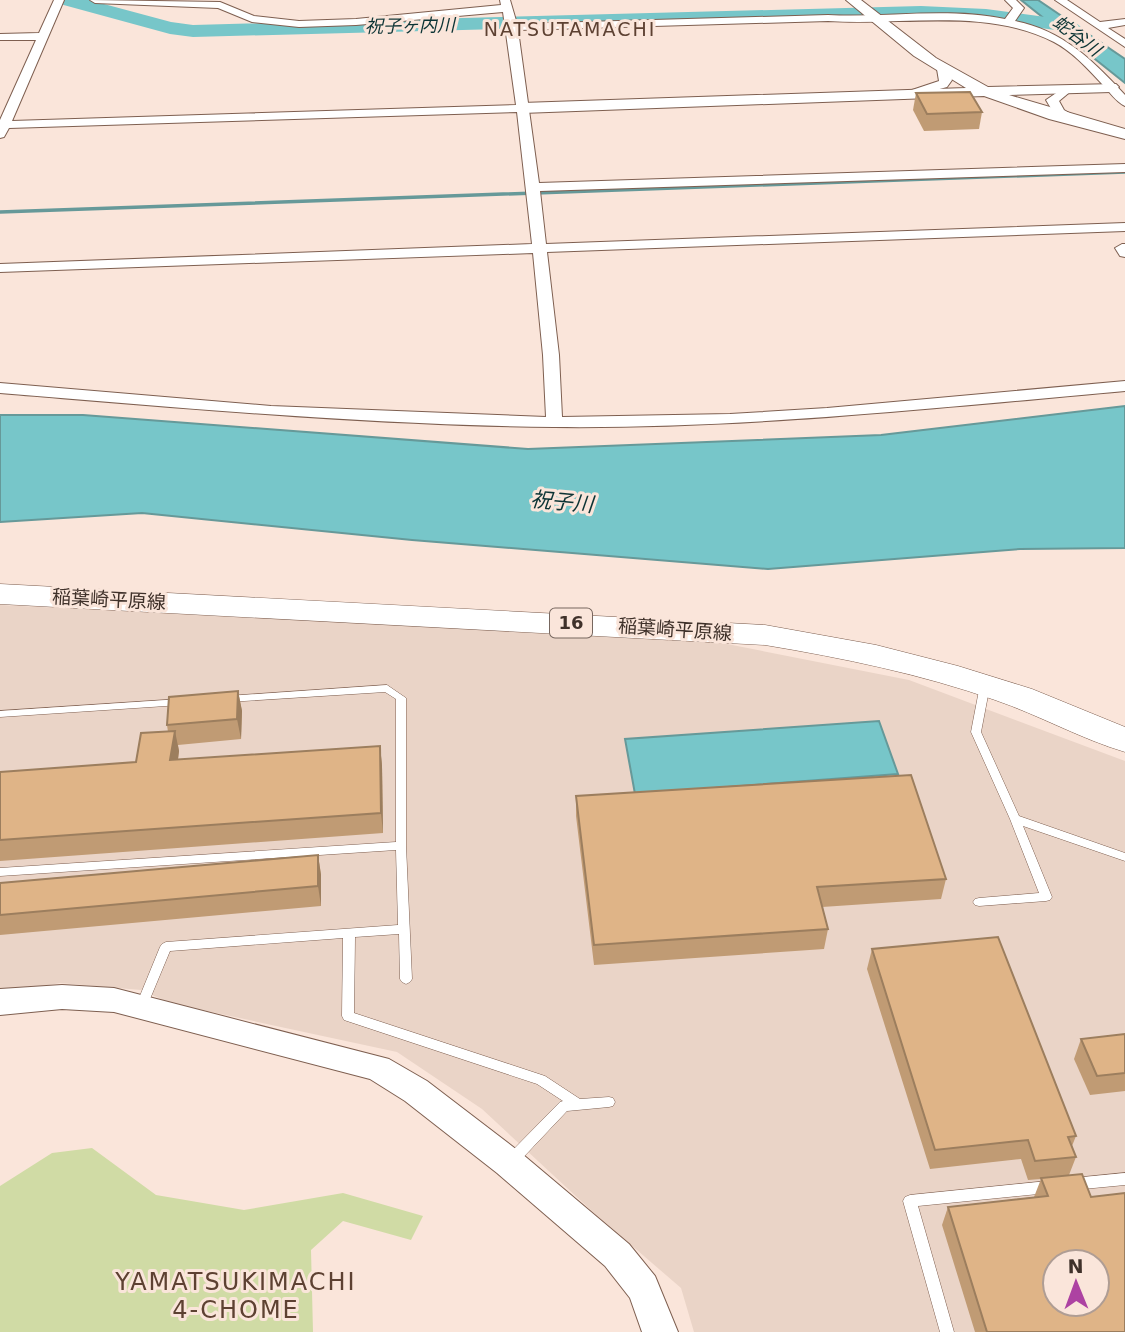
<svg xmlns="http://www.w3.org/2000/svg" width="1125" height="1332" font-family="'DejaVu Sans','Noto Sans JP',sans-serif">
	<rect width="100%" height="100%" fill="#fae5da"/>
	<path fill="#ead4c7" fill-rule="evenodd" d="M0,605l702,34 207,41 216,81v571h-431l-13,-44 -87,-75 -112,-104 -85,-57 -227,-49 -29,-13 -81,-7 -60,11zM1055,1262h42v42h-42z"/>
	<polygon fill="#d0dba5" points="92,1148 156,1195 244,1210 343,1193 423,1216 411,1240 343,1221 311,1250 313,1332 0,1332 0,1186 52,1153"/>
	<g fill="#77c6c9" stroke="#699" stroke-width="2">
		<polygon points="1021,0 1038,0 1125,59 1125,83"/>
		<polygon points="1125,406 1125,548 1020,549 768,569 412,540 142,513 0,522 0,415 83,415 528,449 881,435"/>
		<polygon points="879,721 898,774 635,794 625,739"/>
	</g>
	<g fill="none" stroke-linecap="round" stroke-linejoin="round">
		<polyline stroke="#699" stroke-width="3.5" points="0,212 1125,172"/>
		<path fill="#77c6c9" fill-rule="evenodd" d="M57,0h32l82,22 22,3 728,-19 65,3 82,11 7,2 22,19 -3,4c-17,5 -22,-12 -38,-15 -45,-6 -89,-10 -135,-12l-728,19 -23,-3 -110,-30z"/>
		<defs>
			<g id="service">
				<polygon points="985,682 990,685 981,732 1019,816 1125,853 1125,861 1023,826 1052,897 1050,900 1046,901 979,906 975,905 973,902 975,899 979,898 1039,893 1010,819 971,732 980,685"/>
				<polygon points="387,685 406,698 406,846 412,979 410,982 406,984 402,982 400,979 399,934 355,937 354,1013 545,1076 580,1099 609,1097 613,1098 615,1102 613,1106 609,1107 567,1111 517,1164 512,1166 507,1164 506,1160 507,1156 560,1102 563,1101 537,1084 344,1020 342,1016 343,938 170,951 145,1011 141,1013 137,1011 135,1008 160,947 162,944 166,942 398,925 396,850 0,876 0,868 396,842 396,699 385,692 228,702 223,699 228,696"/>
				<polygon points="181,699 186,702 181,705 0,717 0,711"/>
				<polygon points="1125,1173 1125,1185 1073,1190 1068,1188 1067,1184 1068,1180 1073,1178"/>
				<polygon points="1048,1181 1053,1183 1054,1187 1053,1191 1048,1193 918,1206 954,1332 940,1332 903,1201 905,1197 910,1195"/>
			</g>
			<g id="minor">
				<path d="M54,0h10l-52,121 504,-16 -13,-93 -147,13 -57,2 -47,-5 -34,-14 -123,-5 -5,-3 130,2 34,14 45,5 57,-2 145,-14 -1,-5h10l7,24 311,-9c58,3 119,-8 177,4l8,-11 -8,-8h11l8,8 -9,13c47,9 78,39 110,74v11c-9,-4 -16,-15 -23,-22 -14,-15 -29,-32 -48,-42 -69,-35 -151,-16 -226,-21l-310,9 21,153 586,-19v8l-585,19 6,53 579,-21v8l-578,21 12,103 3,62 168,-3 97,-6 298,-27v10c-190,17 -380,38 -571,36 -185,-2 -370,-19 -554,-34v-10l271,23 275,11 -3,-62 -10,-102 -533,19v-8l532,-20 -15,-132 -508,16 -5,9 -4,1v-18l36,-80h-36v-6l39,-1z"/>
				<polygon points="1055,0 1067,0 1100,22 1125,19 1125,25 1108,28 1125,39 1125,47"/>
				<polygon points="943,66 949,69 952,80 947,87 903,99 897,95 939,81 937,69"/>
				<path d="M1065,87l6,4 -12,10 5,9 12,7v6c-15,2 -23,-11 -30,-23z"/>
				<polygon points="1122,244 1125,244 1125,257 1120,256 1115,248"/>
			</g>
			<g id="tertiary">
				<polygon points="846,0 861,0 936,58 988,87 1116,84 1119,87 1111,92 1009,95 1125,129 1125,139 1049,119 984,96 522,113 514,108 522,103 966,88 914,56"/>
				<polygon points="62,985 114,988 389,1059 427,1081 521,1153 629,1244 655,1276 678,1332 642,1332 630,1298 605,1266 497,1173 405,1101 370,1079 114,1012 62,1009 0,1015 0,989"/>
			</g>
			<path id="primary" d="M0,584l765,41 111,20 82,21 74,23 93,38v25c-44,-13 -86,-37 -130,-52 -74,-26 -152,-42 -230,-55l-765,-41z"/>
		</defs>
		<use href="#service" stroke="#7e5f50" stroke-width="1"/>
		<use href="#minor" stroke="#7e5f50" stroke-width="2"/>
		<use href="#tertiary" stroke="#7e5f50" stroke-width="2"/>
		<use href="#primary" stroke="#7e5f50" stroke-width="1"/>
		<use href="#service" fill="#fff" fill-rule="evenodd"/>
		<use href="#minor" fill="#fff" fill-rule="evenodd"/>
		<use href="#tertiary" fill="#fff" fill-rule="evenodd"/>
		<use href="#primary" fill="#fff" fill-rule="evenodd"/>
	</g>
	<g fill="#c09b74">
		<polygon points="916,93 982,112 979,129 924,131 913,110"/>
		<polygon points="238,691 242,711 241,739 178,745 179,751 178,760 380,746 382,766 383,833 0,861 0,772 136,762 168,732 167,725"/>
		<polygon points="576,796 946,879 941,899 822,907 828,929 824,949 594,965 576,816"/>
		<polygon points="318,855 321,875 321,906 0,935 0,883"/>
		<polygon points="872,949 1076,1136 1072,1146 1076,1157 1069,1175 1125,1332 975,1332 942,1225 948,1207 1034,1197 1041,1179 1028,1180 1021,1159 930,1169 867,969"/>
		<polygon points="1125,1034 1125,1091 1090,1095 1074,1059 1081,1039"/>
	</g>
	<g fill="#9c7e5e">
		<polygon points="238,691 242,711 241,739 237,719"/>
		<polygon points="175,731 179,751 175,780 170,760"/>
		<polygon points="380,746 382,766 383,833 381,813"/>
		<polygon points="318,855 321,875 321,906 318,886"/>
	</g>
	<g fill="#dfb487" stroke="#9c7e5e" stroke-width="2" fill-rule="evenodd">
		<polygon points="970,92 982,112 927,114 916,93"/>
		<polygon points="238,691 237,719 167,725 169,697"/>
		<polygon points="175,731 170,760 380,746 381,813 0,840 0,772 136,762 141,733"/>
		<polygon points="911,775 946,879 817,887 828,929 594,945 576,796"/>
		<polygon points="318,855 318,886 0,915 0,883"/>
		<polygon points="998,937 1076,1136 1068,1137 1076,1157 1035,1161 1028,1140 935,1150 872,949"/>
		<polygon points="1125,1034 1125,1073 1097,1076 1081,1039"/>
		<path d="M1082,1174l9,23 34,-4v139h-138l-39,-125 100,-11 -7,-18zM1055,1262h42v42h-42z"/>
	</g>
	<g text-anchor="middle" stroke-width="6" stroke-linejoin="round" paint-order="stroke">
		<g font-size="18" font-style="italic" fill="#0b3334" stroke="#fae5da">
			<text transform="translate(410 26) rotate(-1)" y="6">祝子ヶ内川</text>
			<text transform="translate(1077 36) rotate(37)" y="6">蛇谷川</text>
		</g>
		<rect fill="#fae5da" stroke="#77675f" stroke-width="2" x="550" y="608.5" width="42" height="29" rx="5"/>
		<g font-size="18" font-weight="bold" fill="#3f312a">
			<text x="571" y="629">16</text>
		</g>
		<g font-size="19" letter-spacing="2" fill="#5d4132" stroke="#fae5da">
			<text x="570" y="36">NATSUTAMACHI</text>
		</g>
		<g font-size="19" fill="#3f312a" stroke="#fae5da">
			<text transform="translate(109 599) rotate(3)" y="7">稲葉崎平原線</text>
			<text transform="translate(675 629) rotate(4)" y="7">稲葉崎平原線</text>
		</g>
		<g font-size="21" font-style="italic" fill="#0b3334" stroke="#fae5da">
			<text transform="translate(562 502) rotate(5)" y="7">祝子川</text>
		</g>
		<g font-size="24" letter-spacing="2" fill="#5d4132" stroke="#fae5da">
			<text x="236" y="1290">YAMATSUKIMACHI<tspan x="236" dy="28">4-CHOME</tspan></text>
		</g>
	</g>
	<g transform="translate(1076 1283) rotate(359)"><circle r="33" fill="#fae5da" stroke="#af9d94" stroke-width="2"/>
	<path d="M0-5L12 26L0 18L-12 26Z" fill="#ad42a2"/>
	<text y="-10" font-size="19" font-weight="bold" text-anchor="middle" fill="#3f312a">N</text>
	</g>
</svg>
